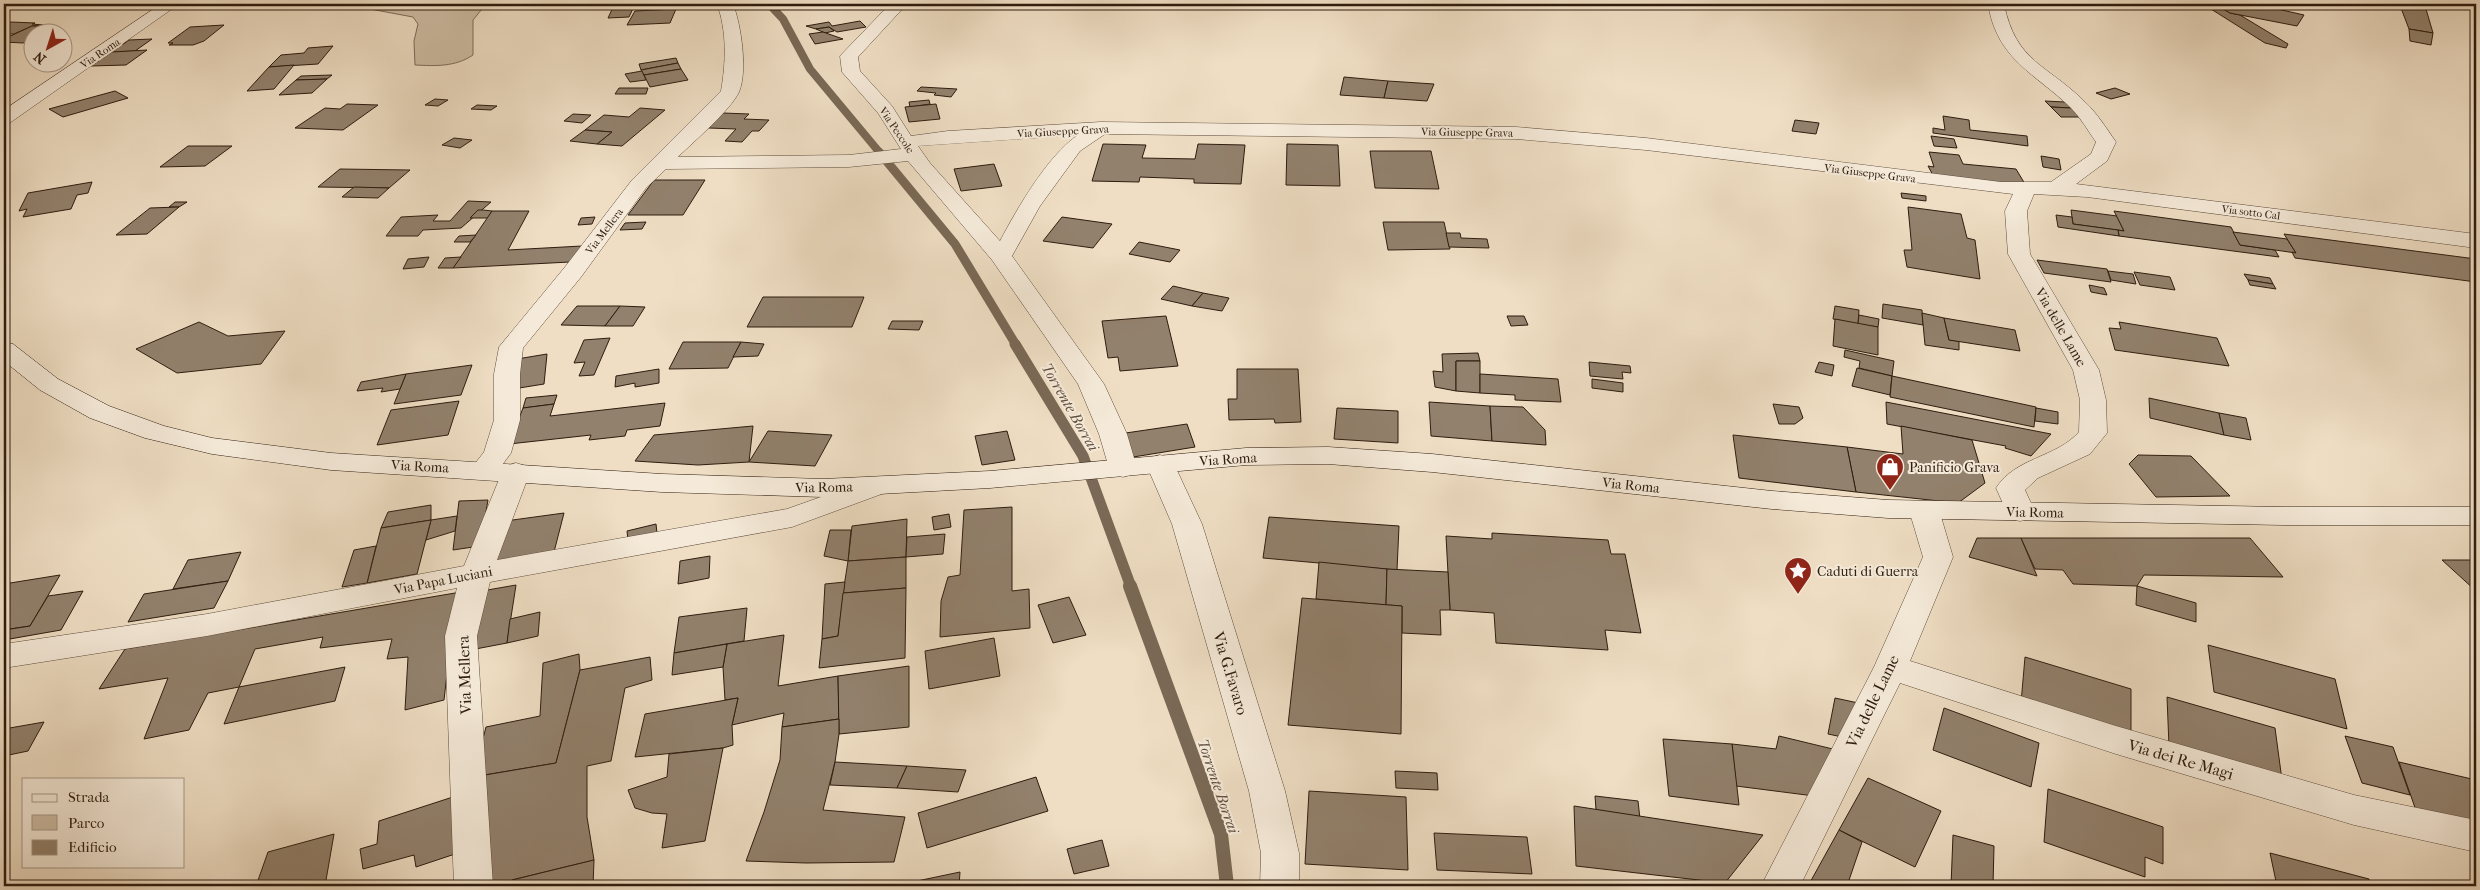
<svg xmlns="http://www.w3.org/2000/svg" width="2480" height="890" font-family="'IM FELL French Canon',serif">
	<rect width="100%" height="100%" fill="#efdec4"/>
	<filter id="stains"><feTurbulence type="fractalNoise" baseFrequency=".004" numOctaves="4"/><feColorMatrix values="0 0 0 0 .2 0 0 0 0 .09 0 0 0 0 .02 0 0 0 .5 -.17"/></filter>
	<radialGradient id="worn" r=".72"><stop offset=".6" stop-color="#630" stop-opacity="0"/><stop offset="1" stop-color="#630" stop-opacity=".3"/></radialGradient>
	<path fill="#cebda5" stroke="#7e6c5a" d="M312,4h174l-13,16v35c-18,12 -37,11 -58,10l-1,-24 4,-17 -5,-7 -43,-8 -60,-4z"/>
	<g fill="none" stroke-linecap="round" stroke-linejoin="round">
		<polyline stroke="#7a6956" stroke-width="8" points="769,4 783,19 810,69 880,153"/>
		<polyline stroke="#7a6956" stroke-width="9" points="879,152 955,244 1016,345"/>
		<polyline stroke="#7a6956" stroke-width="11" points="1015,344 1083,456 1131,587"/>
		<polyline stroke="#7a6956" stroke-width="14" points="1130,586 1221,834 1227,886"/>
	</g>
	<g fill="#92816d" stroke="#2e1c0f">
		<polygon points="635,4 629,17 608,18 614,5"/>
		<polygon points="2203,4 2215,4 2230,13 2240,15 2288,44 2286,48 2265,43"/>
		<polygon points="2215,4 2255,4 2304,15 2297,26 2230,13"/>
		<polygon points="2322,4 2404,4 2410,9 2401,8"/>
		<polygon points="2404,4 2423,4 2426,9 2410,9"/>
		<polygon points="2401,8 2426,9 2433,33 2409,29"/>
		<polygon points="676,9 670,23 627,25 635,11"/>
		<polygon points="860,21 866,27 837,32 829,27 816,29 806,26 829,22 832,26"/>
		<polygon points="11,22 35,23 32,24 43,25 32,26 14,34 4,34 4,26"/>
		<polygon points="224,25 204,41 193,45 169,45 173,43 168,43 190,27"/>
		<polygon points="32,26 56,27 45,32 32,32 32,38 23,43 4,42 4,39"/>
		<polygon points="829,27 834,31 825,33 816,29"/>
		<polygon points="2409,29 2433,33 2431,45 2410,41"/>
		<polygon points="823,32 843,39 815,44 809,34"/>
		<polygon points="152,39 135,51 112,52 129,40"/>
		<polygon points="333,46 318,64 269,67 281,55 304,53 308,48"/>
		<polygon points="147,50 126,65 91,66 112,52"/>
		<polygon points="676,58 678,63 641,70 639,64"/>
		<polygon points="678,63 681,69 644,75 641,70"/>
		<polygon points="294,65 274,89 247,91 269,67"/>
		<polygon points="681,69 688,80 650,87 644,75"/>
		<polygon points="642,71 646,80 630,82 625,74"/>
		<polygon points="332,75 327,79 296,80 301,76"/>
		<polygon points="1344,77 1388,81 1384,98 1340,95"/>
		<polygon points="327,79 312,93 279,95 296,80"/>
		<polygon points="1388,81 1434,84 1427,101 1384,98"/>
		<polygon points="921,87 957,89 951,97 934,95 936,93 917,91"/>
		<polygon points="619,88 648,88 646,94 615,94"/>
		<polygon points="2115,88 2130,94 2111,99 2096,93"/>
		<polygon points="115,91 128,98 63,117 49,109"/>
		<polygon points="435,99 448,100 438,106 425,105"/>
		<polygon points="929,100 930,104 910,107 909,102"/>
		<polygon points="2045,101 2065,102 2071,108 2051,107"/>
		<polygon points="347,104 378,105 343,130 295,128 325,108 340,109"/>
		<polygon points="936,104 940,119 909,122 905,107"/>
		<polygon points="477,105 497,106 491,110 471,109"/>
		<polygon points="2051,107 2071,108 2082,117 2061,117"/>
		<polygon points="640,108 665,110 622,146 597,144 612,132 585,130 604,115 629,117"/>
		<polygon points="723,113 749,114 744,119 769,120 759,131 752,131 742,142 725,141 736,129 709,128"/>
		<polygon points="573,114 591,115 582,123 564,121"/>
		<polygon points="1943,116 1969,120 1970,130 2027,136 2028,146 1933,133 1933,128 1945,130"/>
		<polygon points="1795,120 1819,123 1816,134 1792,131"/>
		<polygon points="585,130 612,132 597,144 570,141"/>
		<polygon points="1931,136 1954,139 1957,148 1934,146"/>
		<polygon points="454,138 472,140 460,148 442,145"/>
		<polygon points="1103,144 1146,145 1142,158 1195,159 1198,144 1245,145 1241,184 1194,183 1194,179 1140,177 1139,182 1092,181"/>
		<polygon points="1287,144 1338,145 1340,186 1286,185"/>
		<polygon points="188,146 232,146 205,166 160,167"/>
		<polygon points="1370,151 1431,151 1439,189 1375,188"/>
		<polygon points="1929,152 1959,155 1963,164 2016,169 2025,184 2018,185 1934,177 1928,166 1934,167"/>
		<polygon points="2041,156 2059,159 2061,170 2043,167"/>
		<polygon points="994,164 1002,186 961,191 954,169"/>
		<polygon points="340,169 410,170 389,188 318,187"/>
		<polygon points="654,180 705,180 683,215 628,215"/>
		<polygon points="92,182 88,193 77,195 71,209 23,217 27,209 19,211 28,193"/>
		<polygon points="354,187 389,188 378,198 342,197"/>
		<polygon points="1901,193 1926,196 1926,201 1902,198"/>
		<polygon points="468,201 491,202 461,228 423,230 418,236 386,236 401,217 438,215 433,221 450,221"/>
		<polygon points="175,202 187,202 179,207 169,207"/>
		<polygon points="179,207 147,234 116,235 150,208"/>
		<polygon points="1908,207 1961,214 1967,238 1975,240 1980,279 1907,267 1904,250 1912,250"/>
		<polygon points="478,210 483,210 492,211 488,218 470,218"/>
		<polygon points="2071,210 2117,216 2124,231 2073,224"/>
		<polygon points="492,211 529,211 508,250 582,246 570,262 453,268"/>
		<polygon points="2114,211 2231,227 2240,245 2275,250 2279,257 2119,236 2118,230 2124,231"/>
		<polygon points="2056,215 2072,217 2073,224 2118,230 2119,236 2058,227"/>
		<polygon points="595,217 592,224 578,225 581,218"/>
		<polygon points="1062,217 1112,224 1093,248 1043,241"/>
		<polygon points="646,222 642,229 620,230 625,223"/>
		<polygon points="1383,222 1444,222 1450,249 1388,250"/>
		<polygon points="2233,232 2287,239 2296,253 2240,245"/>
		<polygon points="1446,233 1460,233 1461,238 1487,239 1489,248 1449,247"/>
		<polygon points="2284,234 2476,259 2476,282 2295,258 2292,252 2296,253"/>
		<polygon points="476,235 470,242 454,242 459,236"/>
		<polygon points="1139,242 1180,250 1170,262 1129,254"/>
		<polygon points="429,257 424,267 403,269 408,259"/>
		<polygon points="461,257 453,268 438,268 445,258"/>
		<polygon points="2037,260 2107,269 2111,282 2044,273"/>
		<polygon points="2108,271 2133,274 2136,284 2111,280"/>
		<polygon points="2134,272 2170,277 2175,290 2140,285"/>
		<polygon points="2244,274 2270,278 2273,284 2248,280"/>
		<polygon points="2248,280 2273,284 2276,289 2250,285"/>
		<polygon points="2089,285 2104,288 2107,295 2091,292"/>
		<polygon points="1173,286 1203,293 1192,306 1161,299"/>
		<polygon points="1203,293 1229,298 1222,311 1192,306"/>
		<polygon points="763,297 864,297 852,327 747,327"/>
		<polygon points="1883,304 1922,310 1923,325 1882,318"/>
		<polygon points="577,306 620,306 605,326 561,325"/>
		<polygon points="620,306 645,307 633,326 605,326"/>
		<polygon points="1835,306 1859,310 1858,324 1833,319"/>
		<polygon points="1922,313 1944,318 1949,340 1959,341 1959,350 1925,345"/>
		<polygon points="1859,315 1879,319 1878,327 1858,324"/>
		<polygon points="1166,316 1178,366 1120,371 1118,357 1108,358 1102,321"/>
		<polygon points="1507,316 1524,316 1528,325 1511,326"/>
		<polygon points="1944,318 2015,330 2020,351 1949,340"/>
		<polygon points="1835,319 1878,327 1878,355 1833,346"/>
		<polygon points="892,321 923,321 919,330 888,329"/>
		<polygon points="199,322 228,336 285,331 261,364 177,373 136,349"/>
		<polygon points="2119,322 2217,338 2229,366 2115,350 2109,328 2121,329"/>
		<polygon points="610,338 594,375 579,376 585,362 574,363 584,340"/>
		<polygon points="683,342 741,342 728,368 669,369"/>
		<polygon points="741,342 764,344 758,356 733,357"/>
		<polygon points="1845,350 1894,361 1892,376 1859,368 1860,361 1844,357"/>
		<polygon points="1478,353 1480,361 1456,361 1456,391 1435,387 1433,371 1443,372 1442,354"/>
		<polygon points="547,354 544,384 513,389 517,359"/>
		<polygon points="1456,361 1480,361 1480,393 1456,391"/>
		<polygon points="1589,362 1630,366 1631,373 1622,372 1623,379 1590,376"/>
		<polygon points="1819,362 1834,365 1832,376 1815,372"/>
		<polygon points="472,365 461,395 394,404 406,374"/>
		<polygon points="1857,368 1892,376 1890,395 1852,386"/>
		<polygon points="659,369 659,383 635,387 635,383 615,387 616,376"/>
		<polygon points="1237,369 1298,369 1301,422 1275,423 1274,419 1229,420 1228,399 1237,399"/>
		<polygon points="406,374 400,389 381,392 383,388 357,391 361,382"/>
		<polygon points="1480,374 1558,379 1561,402 1515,400 1515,395 1480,393"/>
		<polygon points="1892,376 2036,407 2034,427 1890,397"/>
		<polygon points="1592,379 1623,383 1623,392 1592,388"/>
		<polygon points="557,395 554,404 523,408 526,398"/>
		<polygon points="2149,398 2219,413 2224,435 2150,418"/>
		<polygon points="459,401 448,435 377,445 391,410"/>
		<polygon points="1429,402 1490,406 1492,441 1431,436"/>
		<polygon points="1886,402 2051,434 2031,456 2005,448 2006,446 1887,424"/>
		<polygon points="665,403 660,426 627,430 625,436 589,440 591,435 509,444 523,408 554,404 550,416"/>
		<polygon points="1773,404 1799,407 1803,418 1795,424 1779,424"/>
		<polygon points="1490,406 1523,407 1545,430 1546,445 1492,441"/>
		<polygon points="1337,408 1398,411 1398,443 1334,439"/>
		<polygon points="2036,408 2058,412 2058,424 2035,421"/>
		<polygon points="2219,413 2246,418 2251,440 2224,435"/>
		<polygon points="1187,424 1195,447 1127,458 1119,434"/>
		<polygon points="753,426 749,462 698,465 635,461 654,435"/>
		<polygon points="1901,426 1972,440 1985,483 1958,503 1856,492 1847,447 1903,454"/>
		<polygon points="768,431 832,435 815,466 749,462"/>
		<polygon points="1007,431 1015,460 982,465 975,436"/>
		<polygon points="1733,435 1847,447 1856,492 1739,478"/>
		<polygon points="2138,455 2191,456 2230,496 2156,497 2129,464"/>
		<polygon points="488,500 480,546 453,550 459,501"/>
		<polygon points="431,505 431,520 381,528 388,512"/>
		<polygon points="1012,507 1012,591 1029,589 1030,628 940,637 941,601 948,577 960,575 964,510"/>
		<polygon points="564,513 554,552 486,562 498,522"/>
		<polygon points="949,514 951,527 934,530 932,517"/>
		<polygon points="457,516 455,531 426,540 431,520"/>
		<polygon points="1269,517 1399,526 1397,570 1263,558"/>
		<polygon points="907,519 906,557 848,561 852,526"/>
		<polygon points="431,520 417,574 367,583 381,528"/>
		<polygon points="656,524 657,533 628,540 627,531"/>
		<polygon points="830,530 851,530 848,561 824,556"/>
		<polygon points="1492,533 1608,540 1611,554 1625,554 1641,633 1605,630 1608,650 1496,643 1494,613 1450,610 1446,536 1492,539"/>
		<polygon points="945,534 943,554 906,557 907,537"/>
		<polygon points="1977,538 2021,538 2037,576 1969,557"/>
		<polygon points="2021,538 2250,538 2283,577 2144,575 2137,586 2073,584 2063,570 2035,569"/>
		<polygon points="376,546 367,583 342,587 354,550"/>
		<polygon points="241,552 228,581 173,589 188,560"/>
		<polygon points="710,556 709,578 678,584 680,561"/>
		<polygon points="906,557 906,588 843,593 848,561"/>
		<polygon points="2442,560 2476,560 2476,591"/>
		<polygon points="1319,562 1387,569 1386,605 1316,599"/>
		<polygon points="1387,569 1448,572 1450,610 1440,610 1441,635 1402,633 1402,606 1386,605"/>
		<polygon points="60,575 30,626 4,630 4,584"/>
		<polygon points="228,581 214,608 128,622 144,594"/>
		<polygon points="845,582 838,636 822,639 825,584"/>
		<polygon points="516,585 507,643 465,651 476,592"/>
		<polygon points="2137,586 2196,603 2196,622 2136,605"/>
		<polygon points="906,588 905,658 819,668 822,639 838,636 843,593"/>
		<polygon points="83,591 61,630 4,640 4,630 30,626 48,596"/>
		<polygon points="461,592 450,647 444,700 405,710 408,657 387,659 392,639 320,648 323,637 255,649 239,687 208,693 189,730 144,739 168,678 99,689 125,649"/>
		<polygon points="1069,597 1086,635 1053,643 1038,605"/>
		<polygon points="1302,598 1402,606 1401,734 1288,725"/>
		<polygon points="747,608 744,641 674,653 679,617"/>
		<polygon points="540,612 538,636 507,643 510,619"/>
		<polygon points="784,635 778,686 838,676 839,719 782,727 784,713 732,725 738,698 725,700 723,667 727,644"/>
		<polygon points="994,638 1000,676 929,689 925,651"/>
		<polygon points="727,644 723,667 672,675 674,653"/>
		<polygon points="2208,645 2335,679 2347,729 2214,692"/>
		<polygon points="579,654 580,670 556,763 473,777 486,727 540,716 543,663"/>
		<polygon points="650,657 652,680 625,688 611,761 587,766 587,817 594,860 512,880 513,886 486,886 473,777 556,763 580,670"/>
		<polygon points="2025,657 2131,689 2131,737 2021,703"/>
		<polygon points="909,666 909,727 839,734 838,676"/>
		<polygon points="345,667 335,701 224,724 239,687"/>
		<polygon points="2167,697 2275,728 2282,780 2169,746"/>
		<polygon points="738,698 732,725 733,745 723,748 635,757 645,714"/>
		<polygon points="1835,698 1863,704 1847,738 1828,734"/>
		<polygon points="1944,708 2039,743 2031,787 1933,750"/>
		<polygon points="839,719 839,734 835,762 823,810 905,817 894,862 806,863 746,861 764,812 780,760 782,727"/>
		<polygon points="44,722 28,751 4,756 4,729"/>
		<polygon points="1779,736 1841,751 1822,797 1736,786 1732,744 1776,749"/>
		<polygon points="2345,736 2393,747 2410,795 2362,783"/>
		<polygon points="1663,739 1732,744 1739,805 1669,796"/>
		<polygon points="723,748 705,841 662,848 667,814 652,813 635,808 628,790 667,777 669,754"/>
		<polygon points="835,762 907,766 897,788 830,785"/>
		<polygon points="2399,762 2476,780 2476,832 2419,819"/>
		<polygon points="907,766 966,770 958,792 897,788"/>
		<polygon points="1395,771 1437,773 1438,790 1396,788"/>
		<polygon points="1036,777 1048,811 927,848 918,813"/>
		<polygon points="1868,778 1941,811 1915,867 1839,830"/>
		<polygon points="2048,789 2163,827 2163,864 2145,857 2145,877 2044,842"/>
		<polygon points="1309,791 1406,797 1408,870 1305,864"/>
		<polygon points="459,795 461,852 416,867 414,855 363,869 360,849 377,844 379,821"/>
		<polygon points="1595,796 1638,801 1641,828 1597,823"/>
		<polygon points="1574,806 1763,835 1725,883 1576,866"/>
		<polygon points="1839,830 1862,842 1847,886 1808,886"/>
		<polygon points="1434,833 1527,837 1532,874 1437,870"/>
		<polygon points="334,834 325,886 256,886 268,852"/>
		<polygon points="1953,835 1994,846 1993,886 1951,886"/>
		<polygon points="1102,840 1109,866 1074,874 1067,849"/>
		<polygon points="2270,853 2369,879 2371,886 2277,886"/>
		<polygon points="594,860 593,886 513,886 512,880"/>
		<polygon points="960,872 959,886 918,886 917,881"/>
		<polygon points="764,882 764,886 712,886"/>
	</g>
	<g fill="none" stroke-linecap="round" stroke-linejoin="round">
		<defs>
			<g id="street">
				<polygon points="161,4 179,4 11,122 4,124 4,110"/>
				<path d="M717,4h16c8,20 15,67 6,88 -9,19 -45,49 -61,65l171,-2 52,-6 -23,-36 -36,-41 -2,-16 50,-52h17l-49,53 2,14 32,35 19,30 37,-5 153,-9 415,5 130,11 355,44h50l40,-28 5,-12c-8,-11 -15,-24 -25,-34 -36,-35 -74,-48 -83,-104h16c12,59 43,60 81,98 12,11 21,26 31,40l-9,19 -31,23 400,50v14l-389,-51 -53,-3 -7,17 3,43 69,116 7,30 1,33 -17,21 -52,24 -13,12 10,22 -5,7 -10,2 -10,-2 -14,-31c20,-31 60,-30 83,-56l1,-32 -7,-30 -65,-116 -3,-43 8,-17 -367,-44 -130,-11 -411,-5 -25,17 -40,55 -28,50 92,128 23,50 10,34 -4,6 -10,3 -10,-3 -4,-6 -10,-34 -21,-50 -86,-124 -84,-99 -59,6 -183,2 -20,19 -65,89 -58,71 -3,26v46l-9,33 -17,23 -10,3 -10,-3 -4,-6 14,-18 10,-32v-46l5,-27 66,-80 67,-87 89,-89c5,-29 6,-60 -4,-87zM1078,135c-31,21 -61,74 -78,106l-70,-78 -12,-17z"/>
				<polygon points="1160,455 1170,458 1174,464 1202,524 1285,791 1299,853 1299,886 1260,886 1261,853 1249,791 1172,524 1146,464 1150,458"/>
				<polygon points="516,463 526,466 530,472 497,560 787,509 877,477 887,480 891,486 887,492 792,527 490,582 477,636 493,886 454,886 445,636 457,588 207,636 4,668 4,644 207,614 464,566 502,472 506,466"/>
				<polygon points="1924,501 1934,503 1939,510 1953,557 1910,661 2116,726 2354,795 2476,820 2476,852 2354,825 2116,754 1900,683 1800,886 1761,886 1874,667 1923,557 1909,510 1914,503"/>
			</g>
			<polygon id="secondary" points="4,342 13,344 58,379 109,406 164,426 212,438 331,453 662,474 823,479 990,471 1246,448 1328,447 1432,454 1772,491 1888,500 2284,507 2476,507 2476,525 2284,525 1888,518 1772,509 1432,472 1328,464 1246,465 990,488 823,497 662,492 331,470 212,454 145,438 90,418 40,390 4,361"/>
		</defs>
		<use href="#street" stroke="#5e4c3c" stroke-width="1"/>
		<use href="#secondary" stroke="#2e1c0f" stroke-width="1"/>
		<use href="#street" fill="#f5ead9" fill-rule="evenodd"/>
		<use href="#secondary" fill="#f5ead9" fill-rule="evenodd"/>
	</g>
	<defs>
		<symbol id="shop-pin" viewBox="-11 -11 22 30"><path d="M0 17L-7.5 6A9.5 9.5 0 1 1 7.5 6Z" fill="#8f2418" stroke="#f5ead9"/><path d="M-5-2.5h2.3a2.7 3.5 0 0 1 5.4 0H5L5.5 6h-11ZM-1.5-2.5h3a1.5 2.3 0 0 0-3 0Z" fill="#fff"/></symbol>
		<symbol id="sight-pin" viewBox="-11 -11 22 30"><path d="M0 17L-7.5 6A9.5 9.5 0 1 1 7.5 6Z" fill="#8f2418" stroke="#f5ead9"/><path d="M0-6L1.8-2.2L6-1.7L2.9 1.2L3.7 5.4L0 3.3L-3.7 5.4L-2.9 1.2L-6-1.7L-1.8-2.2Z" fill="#fff"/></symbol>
	</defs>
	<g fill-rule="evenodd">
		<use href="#shop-pin" x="1874" y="451" width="32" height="43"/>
		<use href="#sight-pin" x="1782" y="555" width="32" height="43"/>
	</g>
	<g text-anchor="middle" stroke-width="4" stroke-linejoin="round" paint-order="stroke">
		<g font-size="11" fill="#2e1c0f" stroke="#f5ead9">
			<text transform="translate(100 53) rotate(-34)" y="4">Via Roma</text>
			<text transform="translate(897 130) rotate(56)" y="4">Via Peccole</text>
			<text transform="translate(1063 131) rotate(-3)" y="4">Via Giuseppe Grava</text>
			<text transform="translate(1467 132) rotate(1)" y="4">Via Giuseppe Grava</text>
			<text transform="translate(1870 173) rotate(7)" y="4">Via Giuseppe Grava</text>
			<text transform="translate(2251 212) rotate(7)" y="4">Via sotto Cal</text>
			<text transform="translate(604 231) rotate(-53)" y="4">Via Mellera</text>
		</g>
		<g font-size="14" fill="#2e1c0f" stroke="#f5ead9">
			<text transform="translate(2061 327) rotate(60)" y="5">Via delle Lame</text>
			<text transform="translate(1228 459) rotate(-4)" y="5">Via Roma</text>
			<text transform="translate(420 466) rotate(3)" y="5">Via Roma</text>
			<text transform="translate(1631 485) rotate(6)" y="5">Via Roma</text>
			<text transform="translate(824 487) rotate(-1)" y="5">Via Roma</text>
			<text transform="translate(2035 512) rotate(1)" y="5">Via Roma</text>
			<text transform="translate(443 580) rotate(-11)" y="5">Via Papa Luciani</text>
		</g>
		<g font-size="14" fill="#2e1c0f" stroke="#f5ead9" text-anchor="start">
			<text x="1909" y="472">Panificio Grava</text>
			<text x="1817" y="576">Caduti di Guerra</text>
		</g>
		<g font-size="15" font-style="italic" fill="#614f3f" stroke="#f5ead9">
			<text transform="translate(1070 407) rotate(60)" y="5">Torrente Borrai</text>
			<text transform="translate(1218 786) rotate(71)" y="5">Torrente Borrai</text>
		</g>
		<g font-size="16" fill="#2e1c0f" stroke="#f5ead9">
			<text transform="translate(1231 673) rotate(73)" y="6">Via G.Favaro</text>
			<text transform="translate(464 675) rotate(-92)" y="6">Via Mellera</text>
			<text transform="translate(1872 701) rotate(-64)" y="6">Via delle Lame</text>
			<text transform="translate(2181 759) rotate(16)" y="6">Via dei Re Magi</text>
		</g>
	</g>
	<rect width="2480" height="890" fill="none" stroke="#efdec4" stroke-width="20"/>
	<rect x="5" y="5" width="2470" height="880" fill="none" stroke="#2e1c0f" stroke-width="2.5"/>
	<rect x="10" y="10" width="2460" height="870" fill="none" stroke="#2e1c0f"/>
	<rect x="22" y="778" width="162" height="90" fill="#f5ead9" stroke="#a59888"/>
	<rect x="32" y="794" width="25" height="8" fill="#f5ead9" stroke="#a59888"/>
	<text x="68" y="802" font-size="15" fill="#2e1c0f">Strada</text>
	<rect x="32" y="815" width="25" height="15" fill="#cebda5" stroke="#a59888"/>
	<text x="68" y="828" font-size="15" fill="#2e1c0f">Parco</text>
	<rect x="32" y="840" width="25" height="15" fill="#92816d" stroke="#a59888"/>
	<text x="68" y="852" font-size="15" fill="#2e1c0f">Edificio</text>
	<g transform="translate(48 48) rotate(219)"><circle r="24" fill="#f5ead9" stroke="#a59888"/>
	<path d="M0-4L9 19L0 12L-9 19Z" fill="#8f2418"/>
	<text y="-8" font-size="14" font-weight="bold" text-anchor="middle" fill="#2e1c0f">N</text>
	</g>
	<rect width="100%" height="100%" filter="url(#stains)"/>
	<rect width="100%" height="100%" fill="url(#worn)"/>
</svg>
